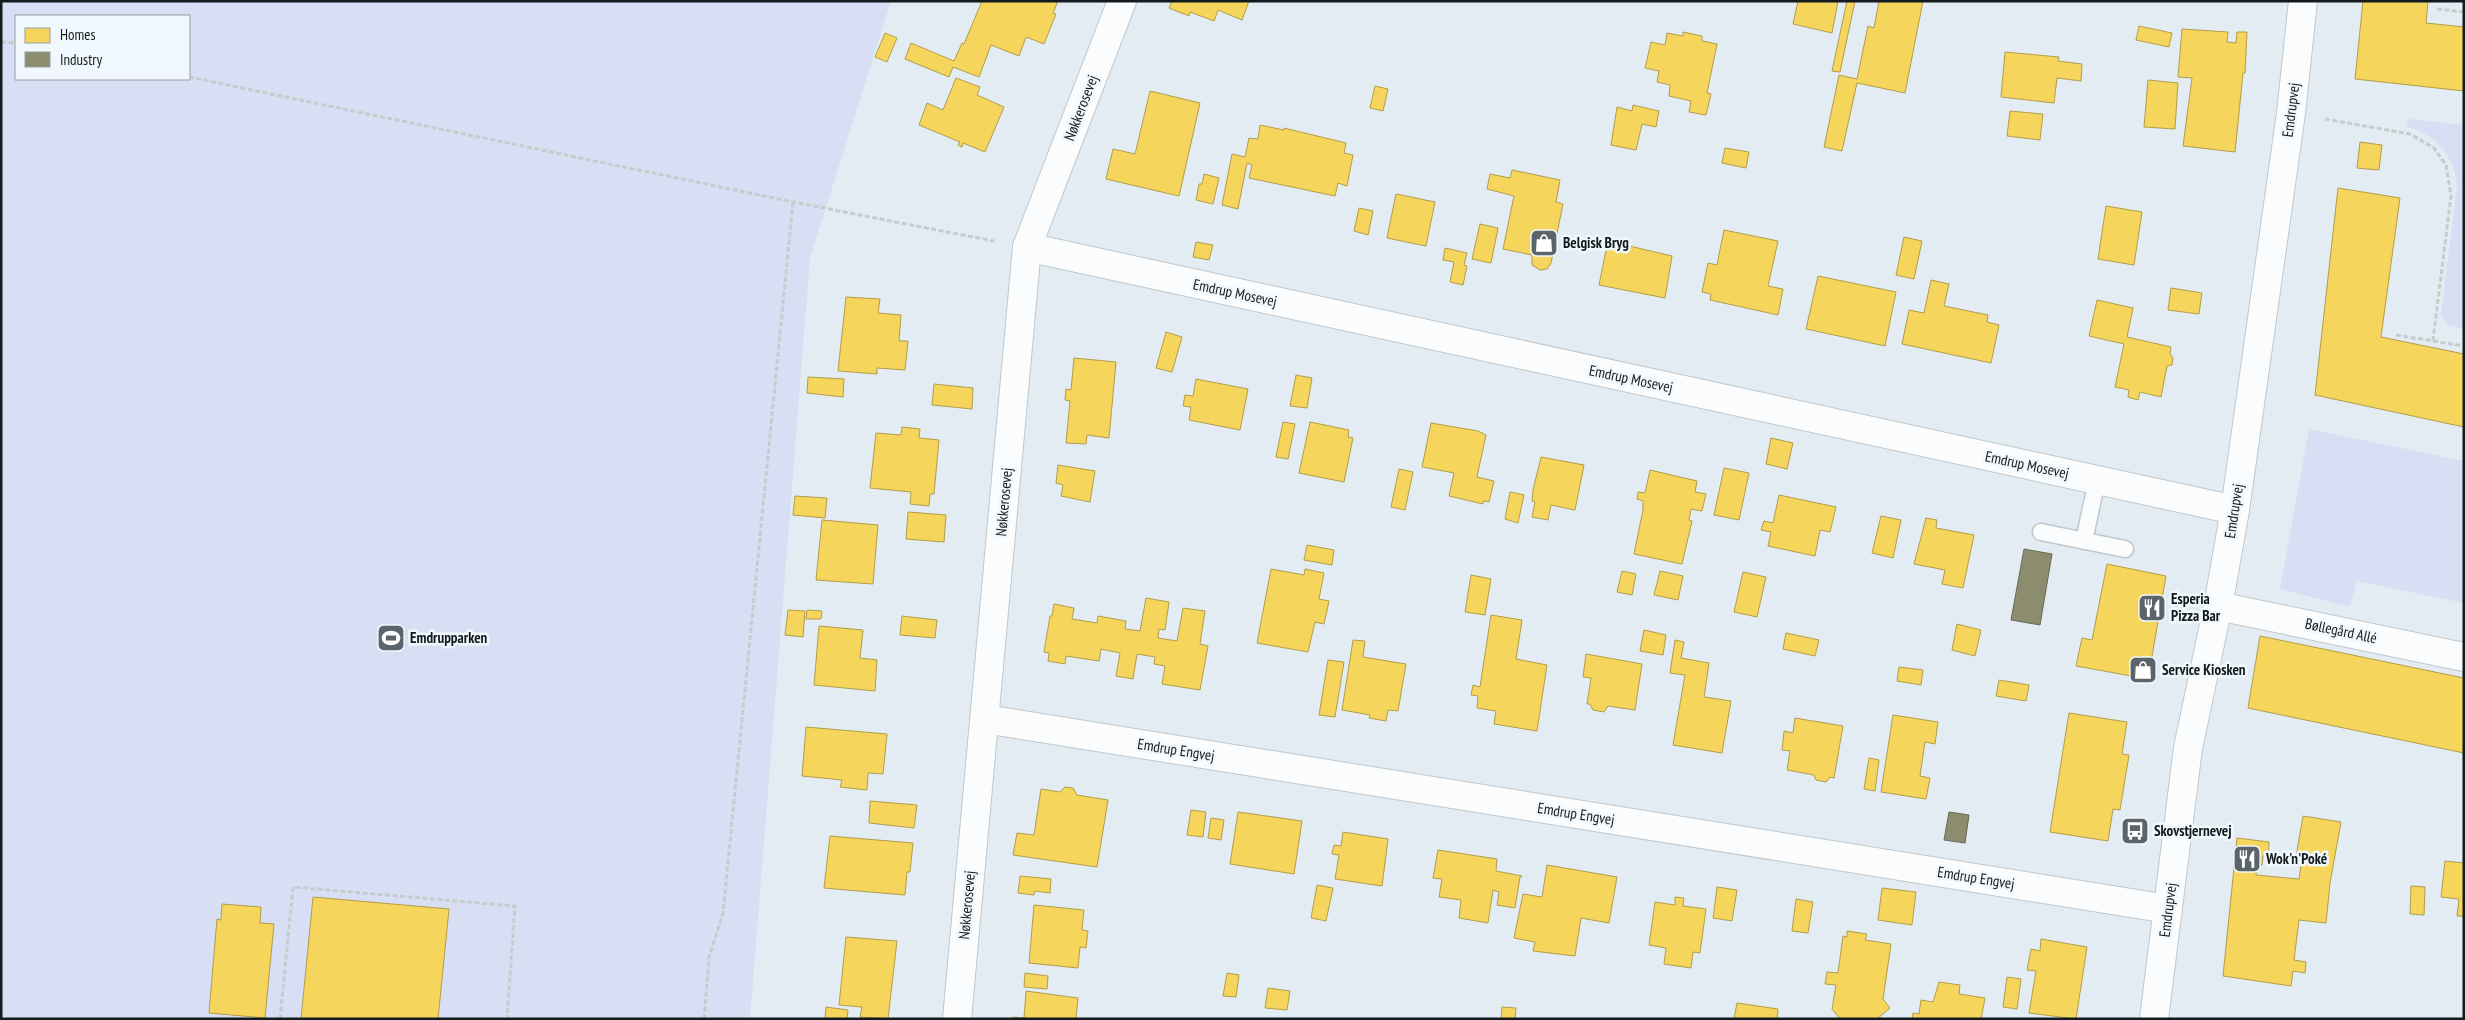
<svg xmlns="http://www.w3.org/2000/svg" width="2465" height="1020" font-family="'PT Sans Narrow',sans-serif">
	<rect width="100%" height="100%" fill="#e2ecf2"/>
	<g fill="#d8def4" fill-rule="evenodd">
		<path d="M1,1h890l-81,257 -60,761h-749zM16,16h173v63h-173z"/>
		<path d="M2408,119l56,6v204l-16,-4 -7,-11 16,-129c-4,-31 -20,-50 -50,-58z"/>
		<polygon points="2309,429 2464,461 2464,603 2357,581 2350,607 2280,589"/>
	</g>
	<g fill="#f6d55c" stroke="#b29d49">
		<polygon points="982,1 1058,1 1053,13 1056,14 1044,44 1026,37 1019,56 991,45 979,77 953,67 949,77 905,59 911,43 954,61 962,43 964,44"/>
		<polygon points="1172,1 1249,1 1242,20 1218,10 1214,21 1190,12 1189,16 1169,8"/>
		<polygon points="1798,1 1838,1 1832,33 1793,24"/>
		<polygon points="1847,1 1855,1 1840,72 1832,71"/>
		<polygon points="1879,1 1923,1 1905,93 1857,83 1842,151 1824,147 1839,75 1857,79 1868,26 1874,28"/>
		<polygon points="2363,1 2428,1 2426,23 2464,27 2464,91 2355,79"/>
		<polygon points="2139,26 2172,33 2169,47 2136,40"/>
		<polygon points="2182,29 2228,32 2227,42 2236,43 2237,32 2247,32 2245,73 2243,73 2235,152 2183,146 2192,78 2178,77"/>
		<polygon points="1683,32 1702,36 1702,41 1717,44 1707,93 1711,94 1706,115 1689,112 1691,101 1669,96 1670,85 1657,82 1659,71 1645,68 1651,42 1665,45 1667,33 1683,36"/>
		<polygon points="885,33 897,38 887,62 875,57"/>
		<polygon points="2005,52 2059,57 2058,61 2082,64 2081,81 2057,78 2054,103 2001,97"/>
		<polygon points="956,78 980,87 977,95 1004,107 985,152 963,143 962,147 958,145 960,142 919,125 927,103 943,110"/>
		<polygon points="2148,80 2178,83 2175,129 2144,127"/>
		<polygon points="1375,86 1388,89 1383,111 1370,108"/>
		<polygon points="1150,91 1200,103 1179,196 1106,179 1113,149 1135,154"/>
		<polygon points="1633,105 1659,111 1656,127 1642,124 1636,150 1611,145 1617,107 1632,111"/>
		<polygon points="2010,111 2043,114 2040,140 2007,136"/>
		<polygon points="1260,125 1284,130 1284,128 1346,143 1344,153 1353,155 1347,186 1338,183 1335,196 1249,178 1252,165 1247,163 1238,209 1222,205 1232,154 1245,157 1249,138 1258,139"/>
		<polygon points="2360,142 2382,145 2379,170 2357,168"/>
		<polygon points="1725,148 1749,152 1746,168 1722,163"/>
		<polygon points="1512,170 1560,180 1556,202 1563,204 1551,263 1547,269 1540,270 1532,265 1532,255 1503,249 1514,196 1487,189 1490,174 1510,178"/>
		<polygon points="1204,174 1219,178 1213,204 1196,200 1199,184 1202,184"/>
		<polygon points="2338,188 2400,198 2381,337 2464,354 2464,427 2315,395"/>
		<polygon points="1396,194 1435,202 1426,246 1387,238"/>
		<polygon points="2106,206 2142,212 2134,265 2098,259"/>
		<polygon points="1359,208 1373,211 1368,235 1354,231"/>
		<polygon points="1480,224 1498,228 1491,263 1472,259"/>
		<polygon points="1724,230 1778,241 1768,286 1783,289 1778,315 1710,300 1711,294 1702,292 1708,263 1717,265"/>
		<polygon points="1904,237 1922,241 1914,279 1896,275"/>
		<polygon points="1608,241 1672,256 1665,298 1599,285"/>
		<polygon points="1196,242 1213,245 1209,260 1193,257"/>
		<polygon points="1445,248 1467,253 1464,265 1467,266 1463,285 1450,282 1454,262 1443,260"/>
		<polygon points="1818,276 1896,292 1885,346 1806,329"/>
		<polygon points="1931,280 1949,284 1944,306 1988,315 1987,322 1999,325 1991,363 1902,344 1909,310 1924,313"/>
		<polygon points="2171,288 2202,293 2199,314 2168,310"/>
		<polygon points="846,297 880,299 878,313 901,315 899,341 908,341 905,370 877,368 877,374 838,371"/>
		<polygon points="2097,300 2133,308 2127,337 2171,347 2170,354 2173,358 2172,365 2167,366 2161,397 2140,392 2138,400 2128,397 2129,390 2115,387 2124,344 2089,336"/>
		<polygon points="1166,332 1182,337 1172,372 1156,368"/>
		<polygon points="1074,358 1116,362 1109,438 1087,435 1086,444 1066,443 1070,401 1065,400 1066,389 1071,390"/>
		<polygon points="1296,375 1312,378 1307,408 1290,406"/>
		<polygon points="808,377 844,379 843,397 807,393"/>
		<polygon points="1196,379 1248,389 1240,430 1189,420 1191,407 1183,406 1185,395 1193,396"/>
		<polygon points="934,384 973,388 972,409 932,405"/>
		<polygon points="1283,422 1295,424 1288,459 1276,457"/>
		<polygon points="1310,422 1349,430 1348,437 1353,438 1344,482 1299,473"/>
		<polygon points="1431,423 1478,431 1486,435 1477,477 1494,481 1489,502 1484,501 1483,504 1449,496 1454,473 1422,467"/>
		<polygon points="902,427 920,429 919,438 939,440 934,494 930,494 929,506 910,504 911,492 870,488 876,433 901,435"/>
		<polygon points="1771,438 1793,443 1787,469 1766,464"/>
		<polygon points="1541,457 1584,465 1575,510 1551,505 1548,520 1532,517 1535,502 1532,501 1533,490"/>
		<polygon points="1058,465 1095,471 1090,502 1061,496 1063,485 1056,483"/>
		<polygon points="1724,468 1749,473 1739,520 1714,515"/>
		<polygon points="1399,469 1413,472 1405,510 1391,507"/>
		<polygon points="1650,470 1697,481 1695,492 1706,494 1702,511 1691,509 1689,520 1692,521 1682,564 1634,554 1643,510 1643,501 1637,499 1638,492 1645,493"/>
		<polygon points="1510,492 1524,495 1518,523 1505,519"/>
		<polygon points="1779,495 1836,507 1830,532 1820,530 1815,556 1768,546 1771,532 1761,530 1764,521 1773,523"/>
		<polygon points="795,496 827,498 825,518 793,515"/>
		<polygon points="908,512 946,515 944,542 906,539"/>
		<polygon points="1881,516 1901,520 1893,558 1872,553"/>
		<polygon points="1926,518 1937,520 1936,528 1974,535 1963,588 1942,584 1945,570 1914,564"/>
		<polygon points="822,520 878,525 873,584 816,580"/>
		<polygon points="1307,545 1334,550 1332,565 1304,560"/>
		<polygon points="2107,564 2166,576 2148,679 2076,666 2082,638 2092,640"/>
		<polygon points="1271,569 1304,575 1305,569 1324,573 1319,599 1329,601 1324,624 1315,622 1308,652 1257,643"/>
		<polygon points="1622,571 1636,574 1632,595 1617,592"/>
		<polygon points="1660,571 1683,576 1678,600 1654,595"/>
		<polygon points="1743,572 1766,577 1757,617 1734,612"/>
		<polygon points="1471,575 1491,579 1485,615 1465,612"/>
		<polygon points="1146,598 1169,602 1165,630 1159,629 1158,638 1177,641 1183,608 1205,611 1200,644 1208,646 1200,690 1162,684 1165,666 1154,664 1155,657 1137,654 1133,679 1116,676 1120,653 1101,649 1099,661 1066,656 1065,664 1048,661 1049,653 1044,652 1050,616 1052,616 1054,604 1074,608 1072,619 1097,623 1098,616 1126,621 1125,629 1140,631"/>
		<polygon points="788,610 805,611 803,637 785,635"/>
		<polygon points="807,610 822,611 821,619 806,619"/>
		<polygon points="1491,615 1522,620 1516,659 1547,665 1537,731 1494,724 1496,711 1477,708 1478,696 1471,695 1473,685 1480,687"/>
		<polygon points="902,616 937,620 935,638 900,635"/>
		<polygon points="1957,624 1981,630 1975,656 1952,650"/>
		<polygon points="819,626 863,630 860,658 877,660 875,691 814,685"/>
		<polygon points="1644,630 1666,635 1663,655 1640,651"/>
		<polygon points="1786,633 1819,640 1815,656 1783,649"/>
		<polygon points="2260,636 2464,678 2464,753 2248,708"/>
		<polygon points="1353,640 1365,641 1363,657 1406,664 1398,711 1388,710 1386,721 1369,718 1370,715 1342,710"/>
		<polygon points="1675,640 1684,642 1681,658 1709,663 1704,697 1731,701 1722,753 1673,745 1685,675 1670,673"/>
		<polygon points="1586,654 1642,664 1635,710 1608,706 1604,712 1593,710 1590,704 1587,704 1591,678 1583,677"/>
		<polygon points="1328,660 1344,662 1335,717 1319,715"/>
		<polygon points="1899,667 1923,670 1921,685 1897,681"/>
		<polygon points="1999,680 2029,685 2026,701 1996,696"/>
		<polygon points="2069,713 2127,722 2122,754 2129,755 2120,810 2113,809 2108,841 2050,832"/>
		<polygon points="1893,715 1938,722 1935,744 1925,742 1920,776 1930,778 1926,799 1881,792"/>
		<polygon points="1795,718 1843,726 1834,778 1830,777 1826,782 1816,780 1814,775 1787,770 1790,751 1782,750 1784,731 1793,733"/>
		<polygon points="806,727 887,734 883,774 868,773 867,790 840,787 842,780 802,776"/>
		<polygon points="1869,758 1879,760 1875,791 1864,789"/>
		<polygon points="1065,787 1073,788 1077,795 1108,800 1097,867 1013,855 1017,833 1034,835 1041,789 1060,792"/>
		<polygon points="870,801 917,805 914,828 869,823"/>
		<polygon points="1191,810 1206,812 1203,837 1187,835"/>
		<polygon points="1238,812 1302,821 1294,874 1230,864"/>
		<polygon points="2303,816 2341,822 2330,883 2326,923 2299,920 2294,960 2306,962 2305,973 2293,971 2291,986 2223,976 2237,838 2269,842 2268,857 2263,856 2262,865 2257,864 2256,875 2299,879 2302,858 2296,857"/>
		<polygon points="1211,818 1224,820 1221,840 1208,838"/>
		<polygon points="1343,832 1388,839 1382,886 1335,879 1339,855 1332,854 1334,845 1341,846"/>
		<polygon points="830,836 913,843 910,872 907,872 905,895 824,888"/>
		<polygon points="1438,850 1497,859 1496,871 1522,876 1520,877 1515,908 1497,905 1499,892 1493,890 1488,923 1459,918 1461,900 1439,897 1442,879 1433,878"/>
		<polygon points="2445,861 2464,863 2464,916 2457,916 2459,899 2441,897"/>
		<polygon points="1547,865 1617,877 1609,923 1581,918 1575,956 1533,951 1535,942 1514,938 1523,894 1542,897"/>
		<polygon points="1020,876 1051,879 1050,893 1035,891 1034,895 1018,893"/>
		<polygon points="1317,885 1333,888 1326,921 1311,918"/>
		<polygon points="2411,886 2425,887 2424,915 2410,914"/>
		<polygon points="1717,887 1737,890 1732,921 1713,918"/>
		<polygon points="1882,888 1916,892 1912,925 1878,920"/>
		<polygon points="313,897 449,909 438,1019 301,1019"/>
		<polygon points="1675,897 1684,898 1683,906 1706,909 1700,953 1693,952 1691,968 1664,964 1666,948 1649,945 1655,902 1675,905"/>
		<polygon points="1796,899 1813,902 1808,933 1792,931"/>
		<polygon points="222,904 261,907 260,923 274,924 265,1018 209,1013 217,919 221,920"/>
		<polygon points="1034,905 1084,910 1082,930 1088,931 1086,948 1080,947 1078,968 1029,963"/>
		<polygon points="1847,931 1867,934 1865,940 1891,944 1883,999 1890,1008 1877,1019 1840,1019 1832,1009 1836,985 1825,984 1827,972 1838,973 1843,936 1847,937"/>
		<polygon points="846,937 897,941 888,1019 860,1017 862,1007 839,1005"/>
		<polygon points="2041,939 2087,947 2076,1019 2029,1013 2036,971 2027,970 2031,949 2040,951"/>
		<polygon points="1025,973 1048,976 1047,989 1024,987"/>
		<polygon points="1227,973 1239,975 1236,997 1223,996"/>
		<polygon points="2007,977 2021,979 2017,1009 2003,1007"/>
		<polygon points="1939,982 1960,985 1959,994 1985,998 1981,1019 1912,1019 1913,1013 1919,1014 1921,1000 1933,1002"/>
		<polygon points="1268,988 1290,991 1287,1010 1265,1008"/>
		<polygon points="1026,991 1078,998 1076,1019 1013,1019 1013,1017 1024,1018"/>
		<polygon points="1737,1003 1778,1009 1777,1019 1734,1019"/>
		<polygon points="826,1007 848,1010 847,1019 825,1019"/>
		<polygon points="1502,1007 1516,1008 1515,1019 1501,1019"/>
	</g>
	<g fill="#8c8c6e" stroke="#686a56">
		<polygon points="2024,549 2052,554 2040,625 2011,620"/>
		<polygon points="1949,812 1969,815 1965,843 1944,840"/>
	</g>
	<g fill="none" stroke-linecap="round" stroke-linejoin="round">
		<defs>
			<g id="lane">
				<polyline points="2041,532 2125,549"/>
				<polyline points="2084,541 2097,480"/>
			</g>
			<g id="street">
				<polyline points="1027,247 2235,510"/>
				<polyline points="2218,606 2464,657"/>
				<polyline points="985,719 2168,909"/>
				<polyline points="957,1019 1027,247 1122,1"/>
			</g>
			<polyline id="secondary" points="2154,1019 2188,748 2218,606 2235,510 2291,113 2303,1"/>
		</defs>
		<use href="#lane" stroke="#c0c8cd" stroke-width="19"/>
		<use href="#street" stroke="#c0c8cd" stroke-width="30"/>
		<use href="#secondary" stroke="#c0c8cd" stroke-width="30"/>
		<g stroke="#c7cbcc" stroke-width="3" stroke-dasharray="5 2.5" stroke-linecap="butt">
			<polyline points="2437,9 2464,12"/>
			<polyline points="1,42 16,43"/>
			<polyline points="189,77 793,202 994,241"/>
			<polyline points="2325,119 2410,134 2434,148 2446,165 2451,196 2433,340"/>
			<polyline points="2396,335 2464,346"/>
			<polyline points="280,1019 293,887 515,906 507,1019"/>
			<polyline points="704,1019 709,957 723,913 793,202"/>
		</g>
		<use href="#lane" stroke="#fbfcfd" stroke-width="16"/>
		<use href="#street" stroke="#fbfcfd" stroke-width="28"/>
		<use href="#secondary" stroke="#fbfcfd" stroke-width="28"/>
	</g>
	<defs>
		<symbol id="shop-square" viewBox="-11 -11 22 22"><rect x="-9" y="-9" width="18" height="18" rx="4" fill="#5b6468" stroke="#f1f8fd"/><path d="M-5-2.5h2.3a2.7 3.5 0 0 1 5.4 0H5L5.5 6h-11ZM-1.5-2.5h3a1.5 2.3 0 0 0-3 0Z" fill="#fff"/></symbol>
		<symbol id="restaurant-square" viewBox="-11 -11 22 22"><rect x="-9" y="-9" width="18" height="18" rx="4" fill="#5b6468" stroke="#f1f8fd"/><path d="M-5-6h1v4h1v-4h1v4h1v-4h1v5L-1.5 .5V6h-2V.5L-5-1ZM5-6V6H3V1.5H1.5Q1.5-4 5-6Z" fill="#fff"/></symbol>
		<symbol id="stadium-square" viewBox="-11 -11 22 22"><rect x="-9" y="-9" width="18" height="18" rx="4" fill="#5b6468" stroke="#f1f8fd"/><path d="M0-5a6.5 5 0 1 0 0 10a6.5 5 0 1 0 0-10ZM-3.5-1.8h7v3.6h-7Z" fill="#fff"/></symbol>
		<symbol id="bus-square" viewBox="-11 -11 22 22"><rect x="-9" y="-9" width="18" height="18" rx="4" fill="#5b6468" stroke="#f1f8fd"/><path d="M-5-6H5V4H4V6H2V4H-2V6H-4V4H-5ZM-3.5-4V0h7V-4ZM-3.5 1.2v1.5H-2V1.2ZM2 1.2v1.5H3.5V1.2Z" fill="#fff"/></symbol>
	</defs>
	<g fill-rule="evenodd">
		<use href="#shop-square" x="1528" y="227" width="32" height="32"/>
		<use href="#restaurant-square" x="2136" y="592" width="32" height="32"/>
		<use href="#stadium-square" x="375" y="622" width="32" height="32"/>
		<use href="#shop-square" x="2127" y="654" width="32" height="32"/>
		<use href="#bus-square" x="2119" y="815" width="32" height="32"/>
		<use href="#restaurant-square" x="2231" y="843" width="32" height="32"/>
	</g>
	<g text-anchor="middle" stroke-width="5" stroke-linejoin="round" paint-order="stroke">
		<g font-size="15" fill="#131a1e" stroke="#f1f8fd">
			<text transform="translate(1081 108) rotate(-69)" y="5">Nøkkerosevej</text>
			<text transform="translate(2291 110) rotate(-83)" y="5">Emdrupvej</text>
			<text transform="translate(1235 293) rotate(12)" y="5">Emdrup Mosevej</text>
			<text transform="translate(1631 379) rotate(12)" y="5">Emdrup Mosevej</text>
			<text transform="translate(2027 465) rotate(12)" y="5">Emdrup Mosevej</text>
			<text transform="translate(1004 502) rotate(-85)" y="5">Nøkkerosevej</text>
			<text transform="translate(2234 511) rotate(-81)" y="5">Emdrupvej</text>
			<text transform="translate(2341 631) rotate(12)" y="5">Bøllegård Allé</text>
			<text transform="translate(1176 750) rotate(9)" y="5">Emdrup Engvej</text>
			<text transform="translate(1576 814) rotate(9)" y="5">Emdrup Engvej</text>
			<text transform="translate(1976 878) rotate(9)" y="5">Emdrup Engvej</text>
			<text transform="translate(967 905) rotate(-85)" y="5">Nøkkerosevej</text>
			<text transform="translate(2168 910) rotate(-83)" y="5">Emdrupvej</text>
		</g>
		<g font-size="15" font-weight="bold" fill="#131a1e" stroke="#f1f8fd" text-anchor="start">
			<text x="1563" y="248">Belgisk Bryg</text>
			<text x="2171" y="604">Esperia<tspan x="2171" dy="17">Pizza Bar</tspan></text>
			<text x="410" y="643">Emdrupparken</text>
			<text x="2162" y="675">Service Kiosken</text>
			<text x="2154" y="836">Skovstjernevej</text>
			<text x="2266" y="864">Wok'n'Poké</text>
		</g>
	</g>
	<rect width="2465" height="1020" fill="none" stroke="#131a1e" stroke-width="5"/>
	<rect x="15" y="15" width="175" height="65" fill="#f1f8fd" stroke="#989fa4"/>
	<rect x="25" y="28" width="25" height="15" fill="#f6d55c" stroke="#989fa4"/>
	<text x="60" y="40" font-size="15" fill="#131a1e">Homes</text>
	<rect x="25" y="52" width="25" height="15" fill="#8c8c6e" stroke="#989fa4"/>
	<text x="60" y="65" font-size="15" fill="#131a1e">Industry</text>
</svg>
